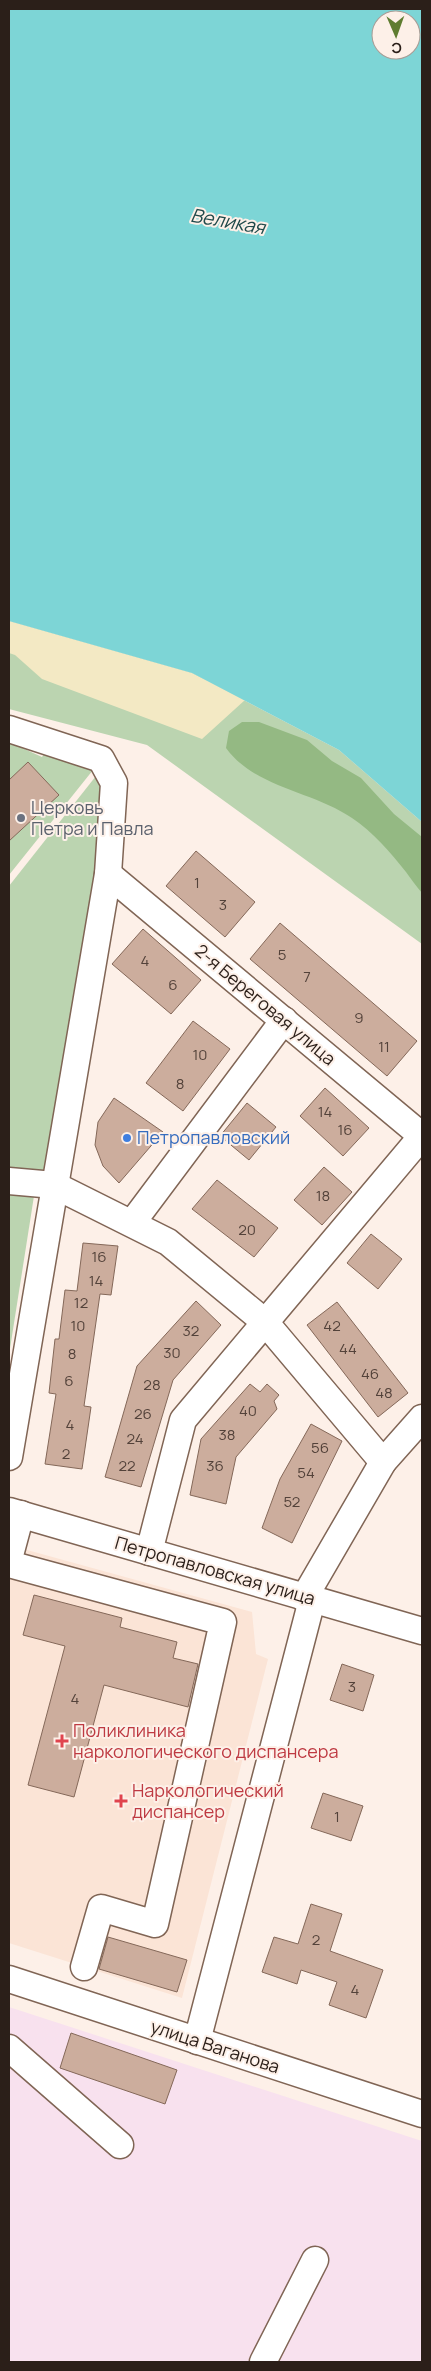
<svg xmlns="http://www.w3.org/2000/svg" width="431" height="2371" font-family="Manrope,sans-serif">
	<rect width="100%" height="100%" fill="#fdf0e8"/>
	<polygon fill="#fbe4d6" points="9,1545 252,1612 256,1654 268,1659 182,1998 9,1943"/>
	<polygon fill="#f8e1ee" points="9,2007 422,2141 422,2362 9,2362"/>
	<g fill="#bbd4b0">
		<polygon points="9,621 192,673 339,750 422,822 422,944 147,745 9,709"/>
		<polygon points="9,742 42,757 47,749 93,770 9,875"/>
		<polygon points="96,776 113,793 52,1174 9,1170 9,886"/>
		<polygon points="9,1193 34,1196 9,1355"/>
	</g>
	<path fill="#94b983" d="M242,722h17l48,18 25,21 29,17 33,36 28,23v56c-6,-7 -11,-14 -16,-21 -16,-20 -33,-40 -54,-54 -39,-27 -97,-30 -126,-70l3,-17z"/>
	<polygon fill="#f3e9c4" points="9,621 192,673 245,700 202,739 42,679 15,655 9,653"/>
	<path fill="#7dd5d6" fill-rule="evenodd" d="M9,9h413v813l-83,-72 -147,-77 -183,-52zM381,20h30v30h-30z"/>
	<g fill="#ccad9d" stroke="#846859">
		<polygon points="28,762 59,795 9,841 9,780"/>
		<polygon points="196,851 255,902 225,937 166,886"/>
		<polygon points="280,923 417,1041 387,1076 250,959"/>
		<polygon points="143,929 201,980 171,1014 112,964"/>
		<polygon points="193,1021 230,1049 183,1111 146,1083"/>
		<polygon points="325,1088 369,1128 343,1156 300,1116"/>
		<polygon points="114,1098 163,1132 119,1183 103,1166 95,1145 98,1122"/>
		<polygon points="247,1103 276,1127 249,1160 220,1136"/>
		<polygon points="324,1167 352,1192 322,1225 294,1200"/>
		<polygon points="217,1180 278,1228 254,1257 192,1209"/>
		<polygon points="371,1234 402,1259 378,1289 347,1263"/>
		<polygon points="83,1243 118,1246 111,1295 100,1294 84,1406 91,1407 82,1469 45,1464 56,1394 49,1393 55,1339 59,1339 65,1290 77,1291"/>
		<polygon points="196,1301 221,1325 173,1380 141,1487 105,1477 137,1366"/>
		<polygon points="337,1302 408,1393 378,1417 307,1325"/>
		<polygon points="250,1384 260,1392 267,1384 279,1395 274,1401 277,1409 236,1457 226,1504 190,1495 201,1439"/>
		<polygon points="311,1424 342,1441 292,1543 262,1528 280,1479"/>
		<polygon points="34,1595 122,1618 120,1627 177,1642 173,1658 198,1664 188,1707 104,1685 74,1797 28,1785 65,1646 23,1635"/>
		<polygon points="342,1664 374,1675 363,1711 330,1700"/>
		<polygon points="323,1793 363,1806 351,1841 311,1828"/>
		<polygon points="311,1904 342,1914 330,1951 383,1970 366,2018 329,2005 337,1982 301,1970 297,1984 262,1972 274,1937 298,1944"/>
		<polygon points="108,1937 187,1960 177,1992 99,1969"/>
		<polygon points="71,2033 177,2070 165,2104 60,2068"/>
	</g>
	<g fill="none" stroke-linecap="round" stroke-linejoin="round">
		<defs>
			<g id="minor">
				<polyline points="9,729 101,759 114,783 108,874 9,1457"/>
				<polyline points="108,874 422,1136 183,1420 149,1552"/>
				<polyline points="9,1181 54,1185 168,1242 265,1322 383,1462"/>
				<polyline points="132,1223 284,1020"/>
				<polyline points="9,1511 422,1631"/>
				<polyline points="9,1559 21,1514"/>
				<polyline points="9,1564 223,1622 155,1924 101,1908 84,1967"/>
				<polyline points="304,1598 383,1462 422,1418"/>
				<polyline points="9,1979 422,2114"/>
				<polyline points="197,2041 312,1600"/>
				<polyline points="9,2048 120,2145"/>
				<polyline points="263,2362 315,2260"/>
			</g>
		</defs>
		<use href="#minor" stroke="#806555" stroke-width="29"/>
		<use href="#minor" stroke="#fff" stroke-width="26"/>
	</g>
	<circle fill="#6b7280" stroke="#fdf0e8" stroke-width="2" cx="21" cy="818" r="5"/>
	<circle fill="#3f7fe0" stroke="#fdf0e8" stroke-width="2" cx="127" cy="1138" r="5"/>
	<g fill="#e0444e" stroke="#fdf0e8" stroke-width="2">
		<path d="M59.5 1733.5h5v5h5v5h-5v5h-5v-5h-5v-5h5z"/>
		<path d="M118.5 1793.5h5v5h5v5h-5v5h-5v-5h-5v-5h5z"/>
	</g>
	<g text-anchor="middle" stroke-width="4" stroke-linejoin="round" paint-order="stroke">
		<g font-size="15" fill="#53423a">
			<text x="197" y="888">1</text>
			<text x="223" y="910">3</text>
			<text x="282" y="960">5</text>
			<text x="145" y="966">4</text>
			<text x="307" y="982">7</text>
			<text x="173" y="990">6</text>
			<text x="359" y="1023">9</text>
			<text x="384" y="1052">11</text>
			<text x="200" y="1060">10</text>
			<text x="180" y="1089">8</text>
			<text x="325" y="1117">14</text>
			<text x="345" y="1135">16</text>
			<text x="323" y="1201">18</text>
			<text x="247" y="1235">20</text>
			<text x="99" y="1262">16</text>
			<text x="96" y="1286">14</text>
			<text x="81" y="1308">12</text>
			<text x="78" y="1331">10</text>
			<text x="332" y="1331">42</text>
			<text x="191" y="1336">32</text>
			<text x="348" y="1354">44</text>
			<text x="172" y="1358">30</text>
			<text x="72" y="1359">8</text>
			<text x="370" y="1379">46</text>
			<text x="69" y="1386">6</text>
			<text x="152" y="1390">28</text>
			<text x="384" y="1398">48</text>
			<text x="248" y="1416">40</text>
			<text x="143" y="1419">26</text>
			<text x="70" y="1430">4</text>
			<text x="227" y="1440">38</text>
			<text x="135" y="1444">24</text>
			<text x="320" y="1453">56</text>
			<text x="66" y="1459">2</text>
			<text x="127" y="1471">22</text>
			<text x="215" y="1471">36</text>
			<text x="306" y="1478">54</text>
			<text x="292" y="1507">52</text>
			<text x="352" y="1692">3</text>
			<text x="75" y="1704">4</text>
			<text x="337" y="1822">1</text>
			<text x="316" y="1945">2</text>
			<text x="355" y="1995">4</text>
		</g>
		<g font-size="18" fill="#5b616d" stroke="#fdf0e8" text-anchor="start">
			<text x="31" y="814">Церковь<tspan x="31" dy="21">Петра и Павла</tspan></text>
		</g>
		<g font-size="18" fill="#2b1f19" stroke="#fdf0e8">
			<text transform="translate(265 1005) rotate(40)" y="6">2-я Береговая улица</text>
			<text transform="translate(215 1571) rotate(16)" y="6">Петропавловская улица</text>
			<text transform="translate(215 2047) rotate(18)" y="6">улица Ваганова</text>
		</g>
		<g font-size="18" fill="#366cbe" stroke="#fdf0e8" text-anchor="start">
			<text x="137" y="1144">Петропавловский</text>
		</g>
		<g font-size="18" fill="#be3a42" stroke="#fdf0e8" text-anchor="start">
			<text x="73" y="1737">Поликлиника<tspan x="73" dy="21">наркологического диспансера</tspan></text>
			<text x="132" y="1797">Наркологический<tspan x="132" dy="21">диспансер</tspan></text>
		</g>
		<g font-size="19" font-style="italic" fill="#214a4b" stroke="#fdf0e8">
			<text transform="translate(228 221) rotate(10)" y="7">Великая</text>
		</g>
	</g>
	<rect width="431" height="2371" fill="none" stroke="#2b1f19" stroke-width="20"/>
	<g transform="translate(396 35) rotate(178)"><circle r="24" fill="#fdf0e8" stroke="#a99c95"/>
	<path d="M0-4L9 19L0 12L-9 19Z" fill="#5f7c30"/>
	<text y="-8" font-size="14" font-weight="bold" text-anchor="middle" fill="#2b1f19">С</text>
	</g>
</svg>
